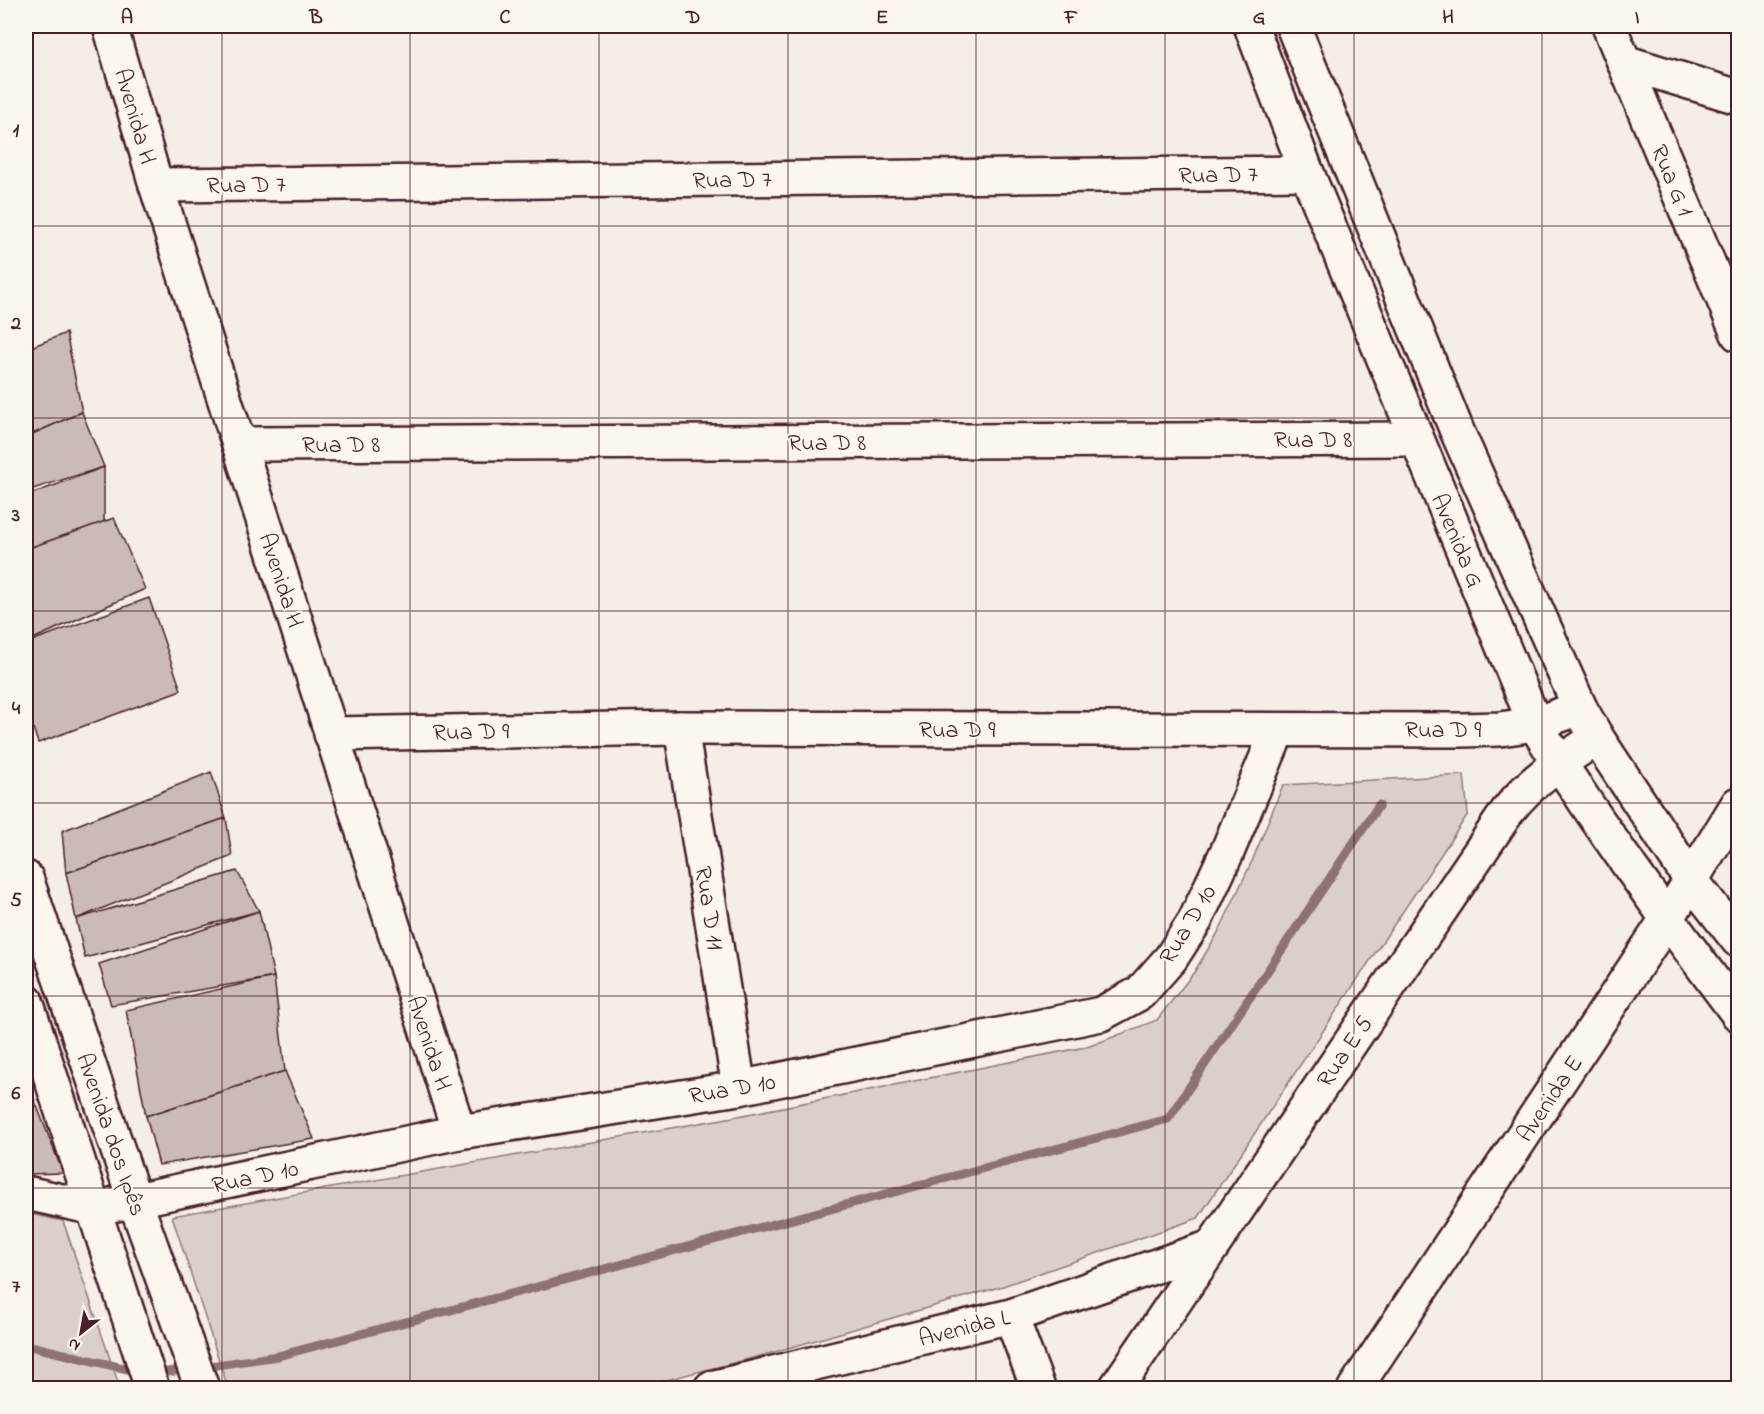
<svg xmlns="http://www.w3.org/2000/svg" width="1764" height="1414" font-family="'Indie Flower',sans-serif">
	<rect width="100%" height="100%" fill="#f4eee4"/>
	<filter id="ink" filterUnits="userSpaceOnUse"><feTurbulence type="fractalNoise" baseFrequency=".0167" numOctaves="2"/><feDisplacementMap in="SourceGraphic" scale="12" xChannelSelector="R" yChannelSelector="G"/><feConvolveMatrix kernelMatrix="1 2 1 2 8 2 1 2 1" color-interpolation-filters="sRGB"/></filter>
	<g filter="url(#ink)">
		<g fill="#dbd0c9" stroke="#92787a" stroke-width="1.5">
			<polygon points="1464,775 1468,814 1198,1218 1003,1286 764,1355 635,1388 228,1388 172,1216 728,1118 1090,1046 1157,1020 1195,971 1219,931 1253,859 1283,785"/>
			<polygon points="26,1213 63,1221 120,1388 26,1388"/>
		</g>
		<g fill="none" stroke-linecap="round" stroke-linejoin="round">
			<g stroke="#8d7174" stroke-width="9">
				<polyline points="26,1345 140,1372"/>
				<polyline points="154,1374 278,1356 1168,1119 1379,805"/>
			</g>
		</g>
		<g fill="#cabbb6" stroke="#4a1f2b" stroke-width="1.5">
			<polygon points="66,333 82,412 26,437 26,349"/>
			<polygon points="82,412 104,467 26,491 26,437"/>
			<polygon points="104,467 104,522 26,549 26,496"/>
			<polygon points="114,518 145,589 26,642 26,549"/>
			<polygon points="149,598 181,690 38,743 26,706 26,643"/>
			<polygon points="211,772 226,818 66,873 62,831"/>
			<polygon points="226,818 232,856 76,919 66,873"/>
			<polygon points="237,871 259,911 85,958 76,919"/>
			<polygon points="259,911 274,977 111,1005 99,964"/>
			<polygon points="274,977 285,1071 146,1116 126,1010"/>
			<polygon points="285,1071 314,1139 159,1165 146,1116"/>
			<polygon points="26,1078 63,1173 26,1174"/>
		</g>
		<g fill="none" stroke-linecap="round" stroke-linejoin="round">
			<defs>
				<g id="minor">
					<polyline points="110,26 156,185 459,1132"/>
					<polyline points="1609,26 1738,334"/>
					<polyline points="1624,62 1738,97"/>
					<polyline points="156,185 1307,173"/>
					<polyline points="239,444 1416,439"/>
					<polyline points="681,728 739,1088"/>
					<polyline points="331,734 681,728 1461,730 1500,729 1535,724 1580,708"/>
					<polyline points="26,1193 94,1208 117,1204 459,1132 739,1088 1101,1014 1140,993 1171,958 1195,921 1228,850 1278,730"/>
					<polyline points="1011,1316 1038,1388"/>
					<polyline points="711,1388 1011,1316 1211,1247"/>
					<path d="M1116,1388l391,-576c24,-32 56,-52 90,-74"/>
					<polyline points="1355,1388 1667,919 1738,804"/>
				</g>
				<g id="secondary">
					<path d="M1251,26l56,147 228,551c62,101 133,196 203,290"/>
					<polyline points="1293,26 1457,431 1580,708 1597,738 1691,880 1738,940"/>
					<polyline points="26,878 135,1201 202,1388"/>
					<polyline points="26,1001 152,1388"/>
				</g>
			</defs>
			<use href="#minor" stroke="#4a1f2b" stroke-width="38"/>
			<use href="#secondary" stroke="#4a1f2b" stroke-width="38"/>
			<use href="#minor" stroke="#fbf7ec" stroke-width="33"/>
			<use href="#secondary" stroke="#fbf7ec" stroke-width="33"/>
		</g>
	</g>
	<path fill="none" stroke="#4a1f2b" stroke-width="1.5" stroke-opacity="0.55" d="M222,26v1362M410,26v1362M599,26v1362M788,26v1362M976,26v1362M1165,26v1362M1354,26v1362M1542,26v1362M26,226h1712M26,418h1712M26,611h1712M26,803h1712M26,996h1712M26,1188h1712"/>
	<g text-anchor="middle" stroke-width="4.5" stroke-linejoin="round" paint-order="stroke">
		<g font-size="24" fill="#4a1f2b" stroke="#fbf7ec">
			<text transform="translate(136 116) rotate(74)" y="8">Avenida H</text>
			<text transform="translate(1218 174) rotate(-1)" y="8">Rua D 7</text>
			<text transform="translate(732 179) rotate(-1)" y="8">Rua D 7</text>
			<text transform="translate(1673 180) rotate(67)" y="8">Rua G 1</text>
			<text transform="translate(246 184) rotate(-1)" y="8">Rua D 7</text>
			<text x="1313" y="447">Rua D 8</text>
			<text x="827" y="450">Rua D 8</text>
			<text x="341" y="452">Rua D 8</text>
			<text transform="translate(1458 540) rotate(67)" y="8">Avenida G</text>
			<text transform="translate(282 580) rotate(72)" y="8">Avenida H</text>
			<text x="957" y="737">Rua D 9</text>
			<text x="1443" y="737">Rua D 9</text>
			<text transform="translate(471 731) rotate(-1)" y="8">Rua D 9</text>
			<text transform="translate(710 908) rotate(81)" y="8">Rua D 11</text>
			<text transform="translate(1187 924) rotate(-59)" y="8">Rua D 10</text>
			<text transform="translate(430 1043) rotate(72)" y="8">Avenida H</text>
			<text transform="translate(1344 1051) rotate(-56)" y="8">Rua E 5</text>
			<text transform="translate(732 1088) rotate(-10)" y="8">Rua D 10</text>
			<text transform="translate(1549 1098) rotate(-56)" y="8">Avenida E</text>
			<text transform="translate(112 1134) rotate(71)" y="8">Avenida dos Ipês</text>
			<text transform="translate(255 1176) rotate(-12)" y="8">Rua D 10</text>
			<text transform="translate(964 1327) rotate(-14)" y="8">Avenida L</text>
		</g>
	</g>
	<rect width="1764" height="1414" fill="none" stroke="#fbf7ec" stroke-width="66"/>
	<g transform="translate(81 1333) rotate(211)" stroke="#fbf7ec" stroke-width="4.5" paint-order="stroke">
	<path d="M0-4.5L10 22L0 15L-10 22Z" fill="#4a1f2b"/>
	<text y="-9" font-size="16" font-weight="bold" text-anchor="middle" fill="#4a1f2b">N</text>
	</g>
	<rect x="33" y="33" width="1698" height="1348" fill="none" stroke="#4a1f2b" stroke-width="2"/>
	<g font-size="20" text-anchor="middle" font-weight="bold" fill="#4a1f2b">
		<text x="127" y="23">A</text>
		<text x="316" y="23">B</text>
		<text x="505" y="23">C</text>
		<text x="693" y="23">D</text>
		<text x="882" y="23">E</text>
		<text x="1071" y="23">F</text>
		<text x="1259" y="23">G</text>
		<text x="1448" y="23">H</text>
		<text x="1637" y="23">I</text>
		<text x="16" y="136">1</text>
		<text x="16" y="329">2</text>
		<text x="16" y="521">3</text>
		<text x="16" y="714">4</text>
		<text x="16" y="906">5</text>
		<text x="16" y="1099">6</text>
		<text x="16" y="1292">7</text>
	</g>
</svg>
